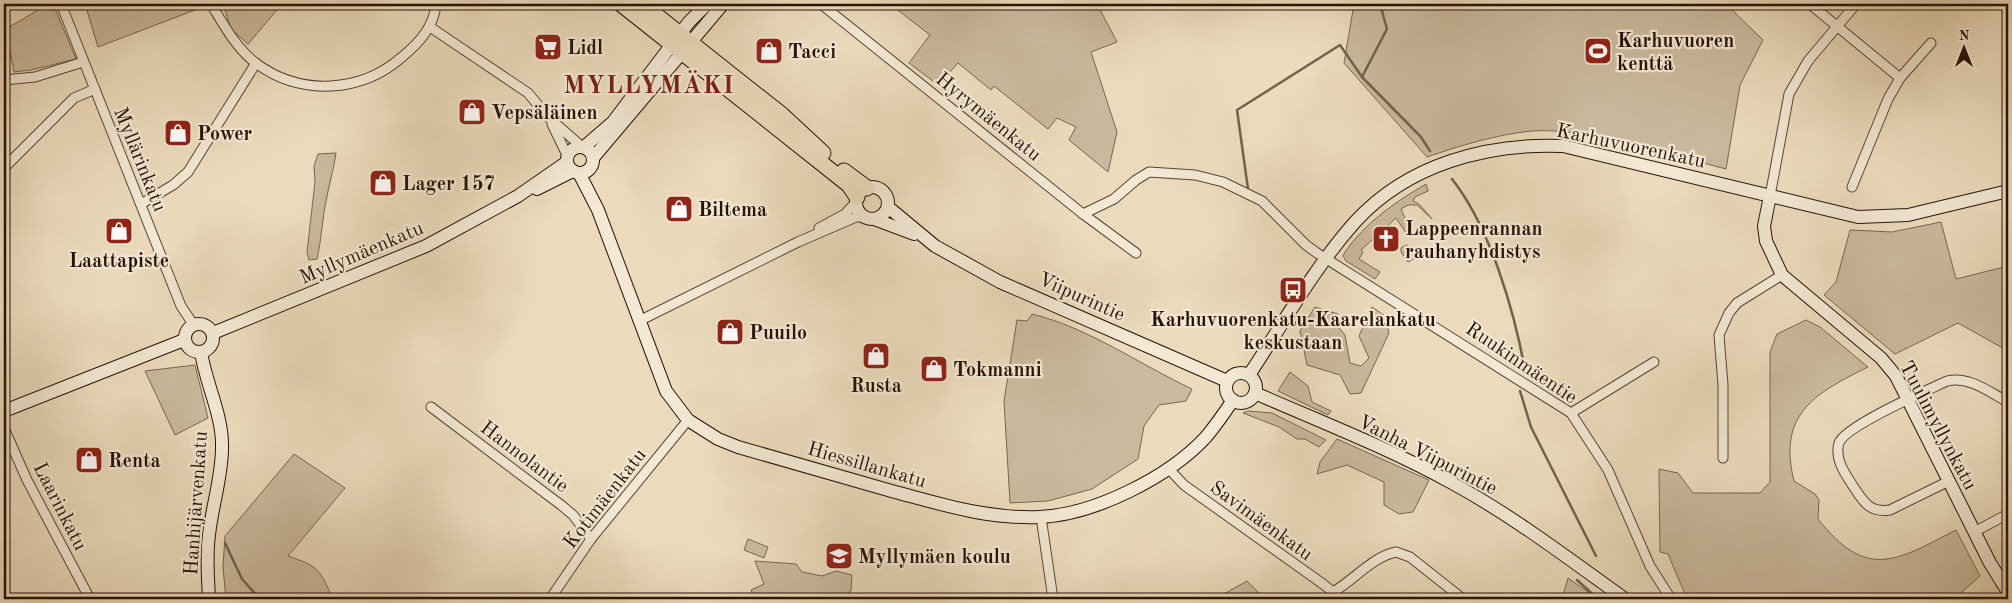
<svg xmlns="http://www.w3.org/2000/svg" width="2012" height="603" font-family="'Old Standard TT',serif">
	<rect width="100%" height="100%" fill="#ebdbbc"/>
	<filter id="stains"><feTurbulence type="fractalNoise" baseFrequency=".004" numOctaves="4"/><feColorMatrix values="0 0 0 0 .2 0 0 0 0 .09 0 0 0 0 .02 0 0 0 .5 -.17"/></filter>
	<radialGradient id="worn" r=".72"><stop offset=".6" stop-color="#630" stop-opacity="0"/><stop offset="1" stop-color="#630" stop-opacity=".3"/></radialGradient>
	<g fill="#cab99d" stroke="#786552">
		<polygon points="34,4 53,4 76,59 31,70 14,72 6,29 38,10"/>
		<polygon points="85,4 199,4 200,8 98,47"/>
		<polygon points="242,4 282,4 248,44 231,29 225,10"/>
		<polygon points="890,4 1097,4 1117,42 1091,52 1117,132 1108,172 1069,140 1076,127 1057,118 1048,129 994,86 991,90 958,63 938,85 909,63 930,35"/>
		<path d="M1354,4h372l37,36 -23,45 -14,84c-56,-14 -138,-42 -195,-38 -36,4 -69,14 -104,26l-83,-94z"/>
		<path d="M336,153c-2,15 -6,28 -9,43 -5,21 -5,42 -10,63l-8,1 -2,-8 8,-70 -1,-16 4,-12z"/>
		<path d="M1426,184l2,7 -13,6 -2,4 6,3 13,15 -15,-14h-9l-7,4 9,21 -4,3 -10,-15 -35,32 2,2 -4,7 21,13 -5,7 -29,-18 -3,-5 2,-4c20,-29 50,-50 81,-68z"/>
		<polygon points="1941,222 1956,279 2008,266 2008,351 1958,323 1895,354 1824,295 1836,282 1850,230 1892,232"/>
		<polygon points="1406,245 1423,253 1408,262 1401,252 1401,248"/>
		<polygon points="1315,307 1338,314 1335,323 1345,335 1350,363 1361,366 1369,358 1359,336 1372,307 1385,316 1389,333 1361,393 1350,394 1340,375 1307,365 1300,331"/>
		<path d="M1032,314c57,14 107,50 160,75l-6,12 -27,4 -15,21 -6,33 -46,30 -44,12 -38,2 -6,-102 13,-81 10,1z"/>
		<path d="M1806,320l14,7 48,40c-52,26 -91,46 -74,114l21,13 4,6 -1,19c49,62 78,42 138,11l24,46 -26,23h-267l-19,-45 -8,-2 -1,-83 19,4 15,20h67l10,-11v-130l7,-18z"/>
		<polygon points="195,365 208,418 175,435 145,371"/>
		<polygon points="1290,372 1308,386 1312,402 1331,411 1328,415 1278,391"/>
		<polygon points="1248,411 1272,413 1326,440 1319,447 1305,439 1297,439 1279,427 1243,413"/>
		<polygon points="1337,439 1429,480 1413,512 1399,514 1384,505 1384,482 1347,465 1317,474 1320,462"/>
		<path d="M294,454l51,34 -57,68c32,11 31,13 45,43h-107l-3,-32 2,-31z"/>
		<polygon points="748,539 768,547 764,558 744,550"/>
		<polygon points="755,561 796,564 802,572 822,576 836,571 852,575 851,591 837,599 755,599 751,590 764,584"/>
		<polygon points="1568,578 1591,594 1590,599 1562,599"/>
		<polygon points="1247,581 1259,593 1254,599 1215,599"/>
	</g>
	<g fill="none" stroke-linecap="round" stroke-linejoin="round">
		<g stroke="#74614e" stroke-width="2.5">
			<polyline points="1380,4 1387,29 1362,77 1421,137 1430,151"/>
			<path d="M1452,179c38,48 62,131 73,191"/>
			<polyline points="1248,189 1237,110 1340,45 1362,77"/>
			<polyline points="1520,391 1531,427 1596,556"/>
			<polyline points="225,543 242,579 260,599"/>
			<polyline points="1577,580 1598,599"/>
		</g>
		<defs>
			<g id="street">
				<polyline points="61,4 181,306 193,324"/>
				<path d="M214,4v5c12,20 24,41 43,55 44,32 104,29 145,-7 17,-14 32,-30 34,-53"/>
				<polyline points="821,4 1083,214 1136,253"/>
				<polyline points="1810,4 1900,78"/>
				<polyline points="430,27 528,93 548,117 581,146"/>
				<polyline points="4,80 35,77 83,62"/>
				<polyline points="552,124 567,155"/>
				<polyline points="6,166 74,98 95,89"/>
				<polyline points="1852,187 1888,99 1900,78 1931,43"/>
				<polyline points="1770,196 1789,94 1808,61 1856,4"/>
				<polyline points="141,204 173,185 188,172 256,63"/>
				<polyline points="1083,214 1114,199 1136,180 1149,172 1195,175 1223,182 1262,201 1306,245 1317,253 1571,413 1608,470 1650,566 1671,599"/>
				<polyline points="819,228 845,214 856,202"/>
				<polyline points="639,321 798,242 856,217 864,217"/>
				<polyline points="431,407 561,505 573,515 591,539"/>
				<polyline points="1571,413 1654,362"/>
				<polyline points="4,428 27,480 90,599"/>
				<polyline points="1723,458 1723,385 1719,335 1729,313 1737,303 1782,275"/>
				<polyline points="1168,468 1184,485 1323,584 1333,592 1337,599"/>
				<path d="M1949,481l-59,29c-19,3 -26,-7 -35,-21 -9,-14 -21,-29 -16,-46 6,-17 89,-53 108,-62 23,-5 42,11 61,21"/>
				<polyline points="1041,517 1053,599"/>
				<polyline points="1974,532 2008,514"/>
				<path d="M1333,592c21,-12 39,-35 63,-40l14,5 53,42"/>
				<polyline points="550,599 591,539 688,420"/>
			</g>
			<g id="secondary">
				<circle cx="580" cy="160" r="13"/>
				<polyline points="584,147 613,122 689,22 707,4"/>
				<polyline points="593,158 723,4"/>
				<path d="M579,173l19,37 68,181 22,29 30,19 20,8c52,15 104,30 157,45 49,13 93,27 144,25 55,-2 130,-40 167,-80 10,-12 19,-25 27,-37"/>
				<circle cx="872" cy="203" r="16"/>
				<polyline points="537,189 573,171"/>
				<polyline points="1770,196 1764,226 1766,241 1782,275 1881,358 1896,376 1990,563 2008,592"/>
				<polyline points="888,207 935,246 1000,282 1227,381"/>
				<polyline points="874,219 914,234"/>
				<circle cx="199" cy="338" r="14"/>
				<polyline points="213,333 426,246 518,196 567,162"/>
				<path d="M201,352c5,33 22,63 21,96 0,29 -10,58 -13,87 -3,21 -1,42 0,64"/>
				<circle cx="1241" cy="388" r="15"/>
				<path d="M1249,375c34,-51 65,-107 106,-153 53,-58 132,-79 208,-76l295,71 50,-2 100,-24"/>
				<path d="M1255,393c66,29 134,55 197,90 61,33 117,76 173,116"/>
				<polyline points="4,411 184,340"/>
			</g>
			<g id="primary">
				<polyline points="621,4 849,185 857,197"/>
				<polyline points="642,4 782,115 823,153"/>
				<polyline points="844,171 867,188"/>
			</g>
		</defs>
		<use href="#street" stroke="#584434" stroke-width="11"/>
		<use href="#secondary" stroke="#271106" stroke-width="14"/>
		<use href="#primary" stroke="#271106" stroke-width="17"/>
		<use href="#street" stroke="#f2e8d3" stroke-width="9"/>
		<use href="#secondary" stroke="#f2e8d3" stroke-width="12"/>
		<use href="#primary" stroke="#ebdbbc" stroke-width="15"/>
	</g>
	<defs>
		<symbol id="supermarket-square" viewBox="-11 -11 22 22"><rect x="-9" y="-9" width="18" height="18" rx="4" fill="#8f2418" stroke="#f2e8d3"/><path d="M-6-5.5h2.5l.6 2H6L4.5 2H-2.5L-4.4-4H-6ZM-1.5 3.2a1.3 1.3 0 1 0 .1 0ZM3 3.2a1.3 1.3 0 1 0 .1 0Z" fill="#fff"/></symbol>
		<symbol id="shop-square" viewBox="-11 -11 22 22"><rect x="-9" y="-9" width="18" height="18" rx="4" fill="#8f2418" stroke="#f2e8d3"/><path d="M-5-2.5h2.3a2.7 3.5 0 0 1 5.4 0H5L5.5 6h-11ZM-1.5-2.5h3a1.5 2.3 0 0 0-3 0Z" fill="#fff"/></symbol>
		<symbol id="stadium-square" viewBox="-11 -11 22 22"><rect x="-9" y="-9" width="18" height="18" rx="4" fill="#8f2418" stroke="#f2e8d3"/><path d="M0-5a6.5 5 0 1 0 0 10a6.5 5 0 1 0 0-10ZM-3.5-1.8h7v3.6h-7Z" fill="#fff"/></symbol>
		<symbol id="church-square" viewBox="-11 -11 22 22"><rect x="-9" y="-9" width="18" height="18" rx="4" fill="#8f2418" stroke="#f2e8d3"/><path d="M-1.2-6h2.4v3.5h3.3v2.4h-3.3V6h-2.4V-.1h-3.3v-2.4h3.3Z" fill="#fff"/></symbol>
		<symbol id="bus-square" viewBox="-11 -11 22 22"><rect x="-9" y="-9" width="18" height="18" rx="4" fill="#8f2418" stroke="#f2e8d3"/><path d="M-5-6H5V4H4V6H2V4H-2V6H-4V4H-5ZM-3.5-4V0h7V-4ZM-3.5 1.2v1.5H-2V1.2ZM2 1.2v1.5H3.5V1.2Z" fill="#fff"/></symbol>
		<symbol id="school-square" viewBox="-11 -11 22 22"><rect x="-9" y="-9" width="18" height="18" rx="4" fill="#8f2418" stroke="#f2e8d3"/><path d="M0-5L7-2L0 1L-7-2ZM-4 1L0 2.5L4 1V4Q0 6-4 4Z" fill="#fff"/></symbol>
	</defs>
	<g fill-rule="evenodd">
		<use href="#supermarket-square" x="532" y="31" width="32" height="32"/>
		<use href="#shop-square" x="753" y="35" width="32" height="32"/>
		<use href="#stadium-square" x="1582" y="35" width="32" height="32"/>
		<use href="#shop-square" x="456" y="96" width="32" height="32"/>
		<use href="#shop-square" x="162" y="117" width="32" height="32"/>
		<use href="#shop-square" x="367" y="167" width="32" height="32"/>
		<use href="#shop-square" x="663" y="193" width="32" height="32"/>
		<use href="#shop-square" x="103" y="215" width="32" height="32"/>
		<use href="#church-square" x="1370" y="223" width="32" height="32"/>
		<use href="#bus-square" x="1277" y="274" width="32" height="32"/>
		<use href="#shop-square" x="714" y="316" width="32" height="32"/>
		<use href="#shop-square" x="860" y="340" width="32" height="32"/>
		<use href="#shop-square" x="918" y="353" width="32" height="32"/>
		<use href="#shop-square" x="73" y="444" width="32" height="32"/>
		<use href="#school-square" x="823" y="540" width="32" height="32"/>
	</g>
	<g text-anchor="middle" stroke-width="4.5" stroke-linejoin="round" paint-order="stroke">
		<g font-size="20" font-weight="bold" fill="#271106" stroke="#f2e8d3" text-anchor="start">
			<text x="1617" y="47">Karhuvuoren<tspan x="1617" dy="23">kenttä</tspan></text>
			<text x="567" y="54">Lidl</text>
			<text x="788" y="58">Tacci</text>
			<text x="491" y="119">Vepsäläinen</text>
			<text x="197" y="140">Power</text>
			<text x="402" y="190">Lager 157</text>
			<text x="698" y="216">Biltema</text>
			<text x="1405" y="235">Lappeenrannan<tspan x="1405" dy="23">rauhanyhdistys</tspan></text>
			<text x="119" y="267" text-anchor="middle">Laattapiste</text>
			<text x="1293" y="326" text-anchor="middle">Karhuvuorenkatu-Kaarelankatu<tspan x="1293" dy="23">keskustaan</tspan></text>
			<text x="749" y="339">Puuilo</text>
			<text x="953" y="376">Tokmanni</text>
			<text x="876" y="392" text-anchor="middle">Rusta</text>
			<text x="108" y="467">Renta</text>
			<text x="858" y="563">Myllymäen koulu</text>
		</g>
		<g font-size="20" fill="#271106" stroke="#f2e8d3">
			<text transform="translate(989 116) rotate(39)" y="7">Hyrymäenkatu</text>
			<text transform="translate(1631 145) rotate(12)" y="7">Karhuvuorenkatu</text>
			<text transform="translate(141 159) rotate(68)" y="7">Myllärinkatu</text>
			<text transform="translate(361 252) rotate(-23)" y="7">Myllymäenkatu</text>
			<text transform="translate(1082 296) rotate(24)" y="7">Viipurintie</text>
			<text transform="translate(1522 362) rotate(34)" y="7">Ruukinmäentie</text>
			<text transform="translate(1939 425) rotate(62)" y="7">Tuulimyllynkatu</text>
			<text transform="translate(1428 454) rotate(27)" y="7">Vanha Viipurintie</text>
			<text transform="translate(525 456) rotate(37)" y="7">Hannolantie</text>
			<text transform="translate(867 464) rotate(16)" y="7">Hiessillankatu</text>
			<text transform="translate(604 498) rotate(-52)" y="7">Kotimäenkatu</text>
			<text transform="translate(195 503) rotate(-86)" y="7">Hanhijärvenkatu</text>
			<text transform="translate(61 506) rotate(63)" y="7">Laarinkatu</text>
			<text transform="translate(1262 520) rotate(36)" y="7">Savimäenkatu</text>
		</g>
		<g font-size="25" font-weight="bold" letter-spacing="1" fill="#7a1f14" stroke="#f2e8d3">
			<text x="649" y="93">MYLLYMÄKI</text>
		</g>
	</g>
	<rect width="2012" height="603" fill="none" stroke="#ebdbbc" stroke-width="20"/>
	<rect x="5" y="5" width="2002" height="593" fill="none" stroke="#271106" stroke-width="2.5"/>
	<rect x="10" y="10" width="1992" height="583" fill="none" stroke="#271106"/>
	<g transform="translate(1964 48)" stroke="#f2e8d3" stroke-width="4" paint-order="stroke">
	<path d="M0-4L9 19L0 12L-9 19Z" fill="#271106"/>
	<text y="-8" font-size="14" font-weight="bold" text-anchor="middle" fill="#271106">N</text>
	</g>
	<rect width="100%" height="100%" filter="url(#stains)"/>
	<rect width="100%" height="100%" fill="url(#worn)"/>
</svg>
